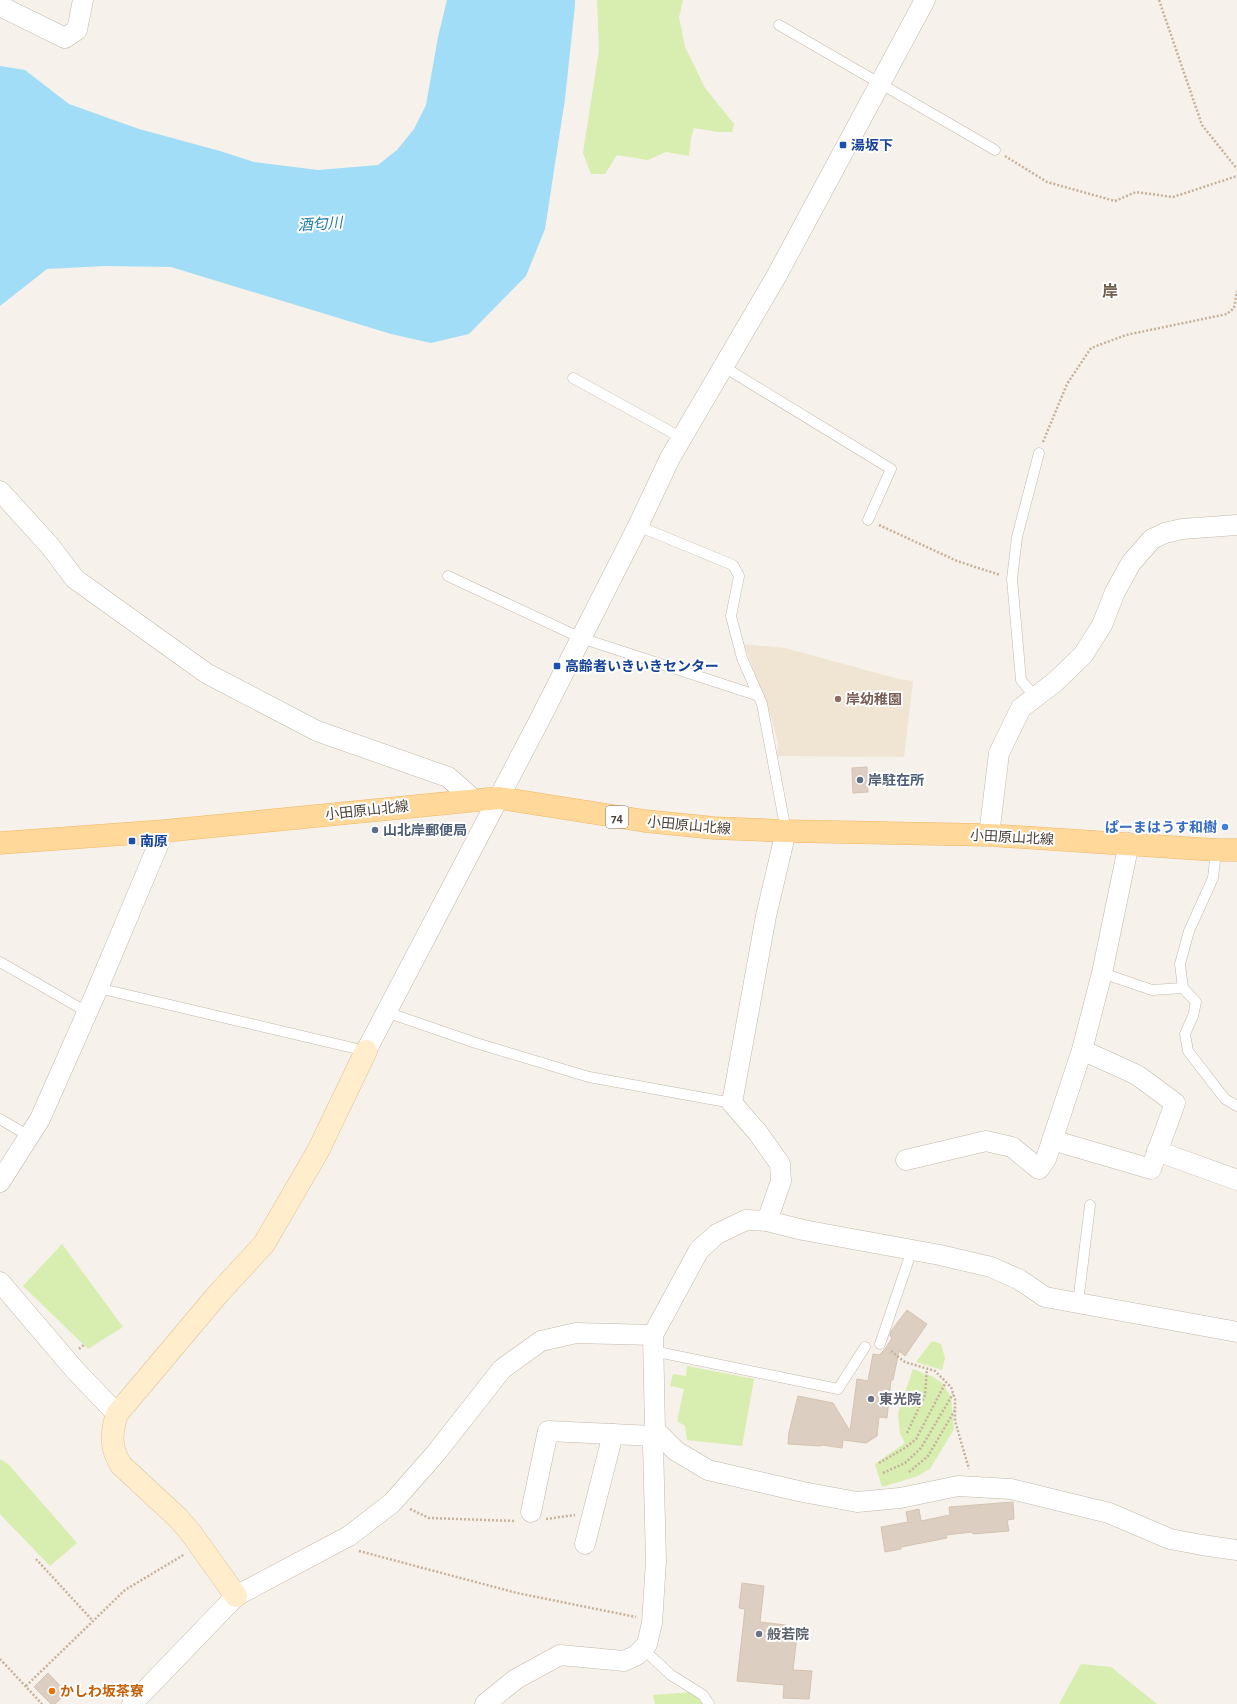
<svg xmlns="http://www.w3.org/2000/svg" width="1237" height="1704" font-family="'Alegreya Sans','Noto Sans JP',sans-serif">
	<rect width="100%" height="100%" fill="#f6f1ea"/>
	<polygon fill="#f0e5d3" points="744,644 785,648 899,679 913,681 904,757 777,756 778,742 771,717"/>
	<g fill="#d8edb0">
		<polygon points="597,0 683,0 679,17 685,47 705,88 734,124 732,132 718,132 694,128 691,138 689,156 666,152 648,160 617,155 605,174 591,174 583,153 599,50"/>
		<polygon points="62,1244 123,1327 88,1349 23,1286"/>
		<polygon points="932,1341 941,1344 945,1358 942,1370 916,1362"/>
		<polygon points="687,1366 754,1379 742,1446 687,1440 685,1426 677,1421 684,1389 670,1386 673,1374 686,1376"/>
		<polygon points="913,1369 933,1377 942,1383 951,1397 954,1429 930,1469 918,1476 882,1487 875,1464 905,1443 900,1434 898,1413"/>
		<polygon points="0,1459 9,1465 77,1543 50,1566 0,1514"/>
		<polygon points="1081,1664 1111,1667 1157,1704 1059,1704"/>
		<polygon points="692,1692 705,1704 655,1704 653,1695"/>
	</g>
	<polygon fill="#a2ddf7" points="447,0 575,0 575,5 565,99 545,229 526,276 469,334 431,343 391,334 171,267 106,266 47,269 0,306 0,66 25,70 69,104 139,129 220,151 254,162 318,170 378,165 397,150 414,129 426,105 438,37"/>
	<g fill="#dccfc1" stroke="#d5c3b1">
		<polygon points="867,767 868,792 853,793 852,768"/>
		<polygon points="907,1310 927,1324 905,1356 899,1351 893,1380 891,1380 887,1418 879,1417 877,1436 866,1443 843,1440 842,1448 822,1445 821,1446 788,1444 789,1432 798,1396 833,1403 850,1431 857,1379 868,1381 873,1354 879,1355 885,1349 892,1338 890,1336 891,1331"/>
		<polygon points="1013,1502 1014,1519 1007,1520 1009,1531 973,1534 972,1532 946,1535 947,1538 901,1547 901,1549 885,1552 881,1527 908,1522 906,1512 919,1509 921,1521 950,1515 949,1507"/>
		<polygon points="742,1583 764,1586 760,1622 786,1625 785,1635 797,1636 793,1670 812,1671 809,1699 783,1698 784,1685 737,1681 745,1609 739,1608"/>
		<polygon points="48,1673 67,1693 55,1704 51,1704 34,1687"/>
	</g>
	<g fill="none" stroke-linecap="round" stroke-linejoin="round">
		<defs>
			<g id="lane">
				<polyline points="779,25 995,150"/>
				<polyline points="724,367 891,469 868,520"/>
				<polyline points="573,378 682,438"/>
				<polyline points="638,526 733,565 739,576 731,616 742,658 762,704 786,831"/>
				<polyline points="448,576 581,638 759,696"/>
				<polyline points="1035,697 1021,680 1012,579 1017,537 1039,453"/>
				<polyline points="1216,850 1213,878 1189,931 1180,964 1183,988 1196,1002 1193,1016 1185,1034 1188,1051 1225,1099 1237,1106"/>
				<polyline points="0,962 87,1012"/>
				<polyline points="1102,973 1152,990 1183,988"/>
				<polyline points="98,988 366,1051"/>
				<polyline points="386,1012 476,1043 589,1077 732,1103"/>
				<polyline points="0,1119 29,1136"/>
				<polyline points="1078,1303 1090,1205"/>
				<polyline points="880,1344 912,1250"/>
				<polyline points="653,1351 838,1389 865,1347"/>
				<polyline points="643,1649 671,1675 703,1695 709,1704"/>
			</g>
			<g id="street">
				<polyline points="0,6 65,38 77,30 83,0"/>
				<polyline points="0,491 50,546 75,579 206,673 317,731 448,777 473,799"/>
				<polyline points="989,835 999,753 1021,708 1055,682 1083,655 1102,625 1115,592 1131,563 1152,539 1165,533 1182,529 1237,525"/>
				<polyline points="366,1051 539,721 638,526 670,458 777,275 925,0"/>
				<polyline points="1052,1140 1151,1169 1175,1103 1137,1075 1082,1050"/>
				<polyline points="1157,1151 1237,1180"/>
				<polyline points="906,1160 986,1141 1012,1147 1039,1169 1046,1159 1082,1050 1102,973 1129,843"/>
				<polyline points="0,1182 40,1119 98,988 164,831"/>
				<polyline points="767,1221 781,1181 780,1164 758,1133 732,1103 766,916 786,831"/>
				<polyline points="0,1282 74,1369 117,1414"/>
				<polyline points="655,1430 676,1451 708,1470 803,1492 857,1502 900,1498 958,1486 1011,1489 1109,1513 1170,1539 1202,1545 1237,1550"/>
				<polyline points="531,1512 548,1431 654,1436"/>
				<polyline points="585,1544 613,1434"/>
				<polyline points="132,1704 236,1596 349,1536 392,1503 436,1453 502,1369 541,1341 576,1333 653,1335"/>
				<polyline points="485,1704 516,1679 560,1655 624,1661 637,1655 647,1644 652,1623 656,1561 653,1445 655,1430 653,1335 699,1250 717,1234 746,1220 767,1221 803,1230 940,1255 991,1267 1020,1280 1045,1297 1237,1332"/>
			</g>
			<path id="secondary" d="M236,1596l-45,-63 -13,-15 -57,-53c-11,-17 -10,-32 -4,-51l101,-120 46,-50 54,-93 48,-100"/>
			<polyline id="primary" points="0,843 164,831 499,798 645,821 714,828 786,831 989,835 1216,850 1237,850"/>
		</defs>
		<use href="#lane" stroke="#c3b8ab" stroke-width="11"/>
		<use href="#street" stroke="#c3b8ab" stroke-width="21"/>
		<use href="#secondary" stroke="#ddc498" stroke-width="23"/>
		<use href="#primary" stroke="#efb55f" stroke-width="23"/>
		<g stroke="#c6b29b" stroke-width="2.5" stroke-dasharray="2 2" stroke-linecap="butt">
			<polyline points="1159,0 1202,125 1237,169"/>
			<polyline points="1005,156 1047,182 1115,201 1136,192 1173,197 1237,176"/>
			<polyline points="1043,442 1067,384 1091,348 1126,335 1227,314 1234,308 1237,291"/>
			<polyline points="879,525 957,561 1000,575"/>
			<polyline points="79,1349 85,1344"/>
			<polyline points="891,1351 905,1362 935,1371 951,1387 955,1399 955,1421 969,1469"/>
			<polyline points="907,1433 925,1395 927,1369"/>
			<polyline points="879,1463 905,1448 916,1439 946,1382"/>
			<polyline points="909,1472 928,1456 955,1410"/>
			<polyline points="883,1473 905,1463 921,1448 953,1394"/>
			<polyline points="410,1509 429,1518 515,1521"/>
			<polyline points="546,1519 575,1515"/>
			<polyline points="359,1551 517,1593 636,1617"/>
			<polyline points="36,1559 93,1621"/>
			<polyline points="0,1659 42,1704"/>
			<polyline points="26,1686 125,1590 185,1554"/>
		</g>
		<use href="#lane" stroke="#fff" stroke-width="10"/>
		<use href="#street" stroke="#fff" stroke-width="20"/>
		<use href="#secondary" stroke="#ffedcb" stroke-width="22"/>
		<use href="#primary" stroke="#ffd89a" stroke-width="22"/>
	</g>
	<g fill="#1a4fb4" stroke="#fff" stroke-width="1.5">
		<rect x="839" y="141" width="8" height="8" rx="2"/>
		<rect x="553" y="662" width="8" height="8" rx="2"/>
		<rect x="128" y="837" width="8" height="8" rx="2"/>
	</g>
	<circle fill="#8d6e63" stroke="#fff" stroke-width="1.5" cx="838" cy="699" r="4"/>
	<g fill="#5c6f8a" stroke="#fff" stroke-width="1.5">
		<circle cx="860" cy="780" r="4"/>
		<circle cx="375" cy="830" r="4"/>
	</g>
	<circle fill="#3f7fe0" stroke="#fff" stroke-width="1.5" cx="1225" cy="827" r="4"/>
	<g fill="#6b7280" stroke="#fff" stroke-width="1.5">
		<circle cx="871" cy="1399" r="4"/>
		<circle cx="759" cy="1634" r="4"/>
	</g>
	<circle fill="#e8710a" stroke="#fff" stroke-width="1.5" cx="52" cy="1691" r="4"/>
	<g text-anchor="middle" stroke-width="4" stroke-linejoin="round" paint-order="stroke">
		<rect fill="#fff" stroke="#817a73" stroke-width="1" x="606" y="806" width="22" height="22" rx="3"/>
		<g font-size="13" font-weight="bold" fill="#4b4137">
			<text x="617" y="822">74</text>
		</g>
		<g font-size="14" font-weight="bold" fill="#164399" stroke="#fff" text-anchor="start">
			<text x="851" y="150">湯坂下</text>
			<text x="565" y="671">高齢者いきいきセンター</text>
			<text x="140" y="846">南原</text>
		</g>
		<g font-size="14" font-weight="bold" fill="#785e54" stroke="#fff" text-anchor="start">
			<text x="846" y="704">岸幼稚園</text>
		</g>
		<g font-size="14" font-weight="bold" fill="#4e5e75" stroke="#fff" text-anchor="start">
			<text x="868" y="785">岸駐在所</text>
			<text x="383" y="835">山北岸郵便局</text>
		</g>
		<g font-size="14" fill="#4b4137" stroke="#fff">
			<text transform="translate(367 810) rotate(-6)" y="5">小田原山北線</text>
			<text transform="translate(689 825) rotate(5)" y="5">小田原山北線</text>
			<text transform="translate(1012 837) rotate(3)" y="5">小田原山北線</text>
		</g>
		<g font-size="14" font-weight="bold" fill="#366cbe" stroke="#fff" text-anchor="end">
			<text x="1217" y="832">ぱーまはうす和樹</text>
		</g>
		<g font-size="14" font-weight="bold" fill="#5b616d" stroke="#fff" text-anchor="start">
			<text x="879" y="1404">東光院</text>
			<text x="767" y="1639">般若院</text>
		</g>
		<g font-size="14" font-weight="bold" fill="#c56008" stroke="#fff" text-anchor="start">
			<text x="60" y="1696">かしわ坂茶寮</text>
		</g>
		<g font-size="15" font-style="italic" fill="#227da7" stroke="#fff">
			<text transform="translate(320 224) rotate(-4)" y="5">酒匂川</text>
		</g>
		<g font-size="16" font-weight="bold" fill="#6f5e4d" stroke="#fff">
			<text x="1110" y="297">岸</text>
		</g>
	</g>
</svg>
